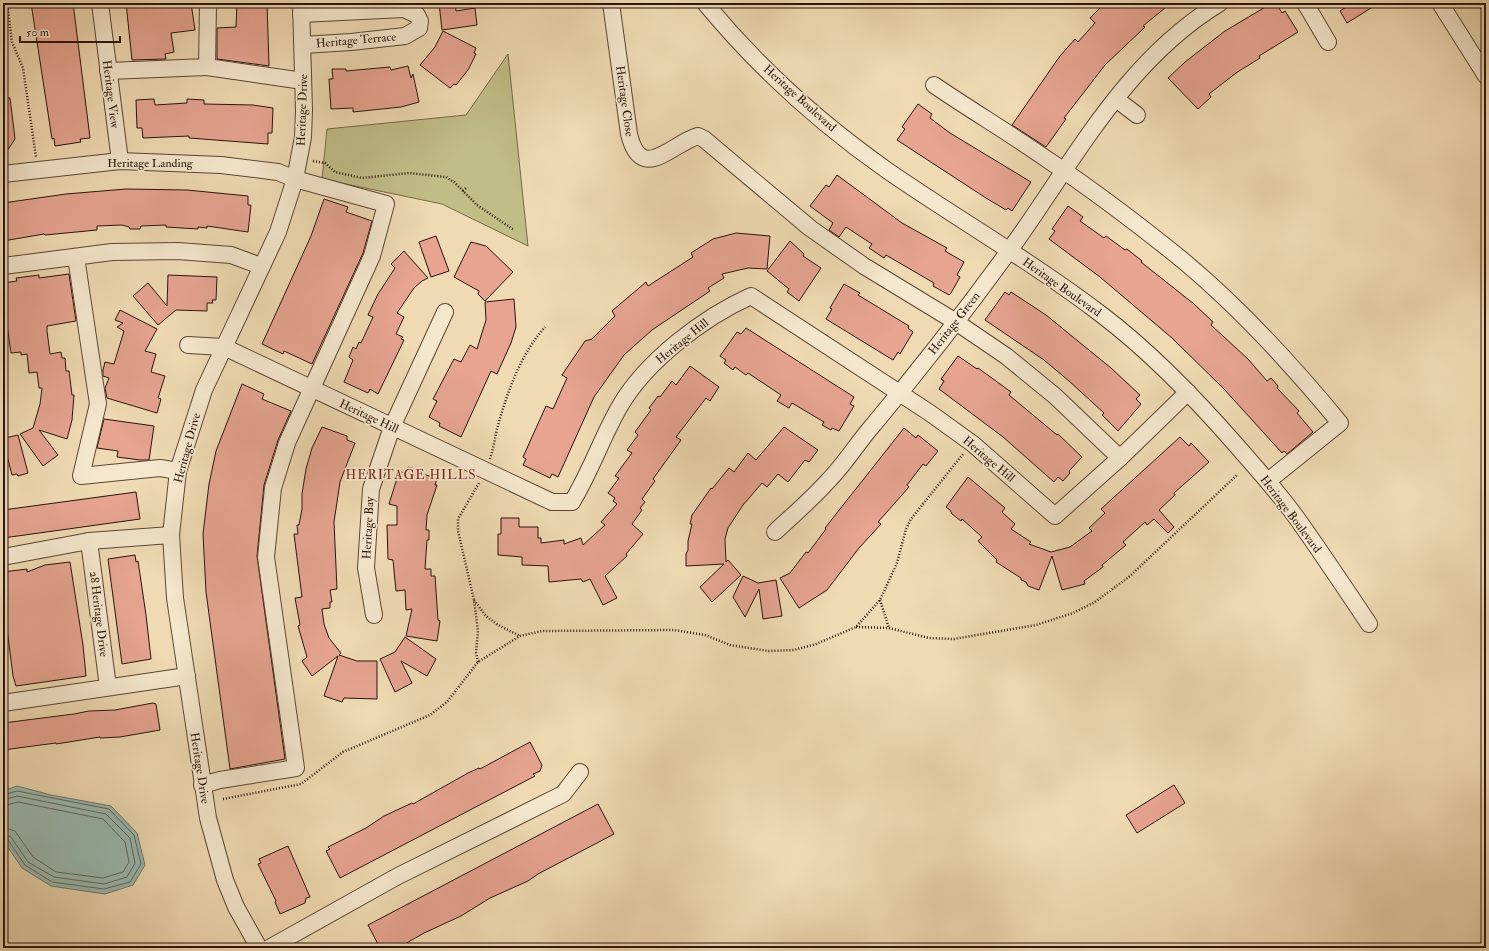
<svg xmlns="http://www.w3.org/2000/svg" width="1489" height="951" font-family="'IM FELL Double Pica',serif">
	<rect width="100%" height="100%" fill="#efdab3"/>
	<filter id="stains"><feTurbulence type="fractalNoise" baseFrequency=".005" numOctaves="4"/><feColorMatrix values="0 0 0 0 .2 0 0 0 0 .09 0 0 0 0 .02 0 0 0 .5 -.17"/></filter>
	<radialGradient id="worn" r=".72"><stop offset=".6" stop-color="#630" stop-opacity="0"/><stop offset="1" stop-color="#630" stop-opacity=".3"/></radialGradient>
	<polygon fill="#c1bd87" stroke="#766848" points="508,54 528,246 442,204 322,179 327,129 466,115"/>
	<polygon fill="#9abab2" stroke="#6d786f" points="17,786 51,795 111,806 137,833 145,865 133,885 105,894 51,886 22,868 3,840 3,791"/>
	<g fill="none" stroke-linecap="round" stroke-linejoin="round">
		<g stroke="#62675e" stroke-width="1">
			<polyline points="3,795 17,791 109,809 134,835 141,864 130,882 104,889 52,882 25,865 8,840 3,838"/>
			<polyline points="3,800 17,796 106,814 130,838 135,863 127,877 104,884 54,877 28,862 11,837 3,833"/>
			<polyline points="3,806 18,802 103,819 125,842 129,862 123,872 103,878 56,872 33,857 15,831 3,827"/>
		</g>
	</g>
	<g fill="#e6a491" stroke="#2a140a">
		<polygon points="31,3 73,3 90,138 80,139 81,142 55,146 54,138 52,139"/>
		<polygon points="126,3 191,3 195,30 171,33 174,52 165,54 166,59 132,60"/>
		<polygon points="237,3 267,3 269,66 217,59 217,28 236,27"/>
		<polygon points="439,3 455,3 456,11 475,8 477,25 442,30"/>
		<polygon points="1109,3 1171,3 1143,26 1145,27 1105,65 1064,118 1066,119 1046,147 1012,125 1060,56 1075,39 1078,42 1095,23 1090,18 1102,6 1103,8"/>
		<polygon points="1272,3 1276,3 1282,13 1285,11 1298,32 1259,56 1260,58 1236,73 1209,94 1211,97 1198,109 1168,78 1185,62 1225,31"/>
		<polygon points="1344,3 1379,3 1347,23 1340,11 1346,7"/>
		<polygon points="443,31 476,48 474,53 476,54 468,70 456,85 454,84 450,88 420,65 435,47"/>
		<polygon points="408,66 411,78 413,74 419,102 401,107 353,112 353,108 331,109 329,79 333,79 332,69 346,69 346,71 390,67 391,70"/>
		<polygon points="3,98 10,98 15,139 3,157"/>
		<polygon points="154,99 155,105 187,103 187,99 204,100 204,104 253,105 273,108 272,133 268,133 268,144 189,138 189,136 143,138 142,128 137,128 136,100"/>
		<polygon points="918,104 932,114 930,118 950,133 1031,182 1012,211 1008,208 1006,210 986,198 897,140 905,129 902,127"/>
		<polygon points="837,175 902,223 947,248 945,251 964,262 957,275 960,277 951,293 949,295 933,286 934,283 886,255 884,258 869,248 872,244 846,227 839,237 829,230 833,223 810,206 826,185 829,187"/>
		<polygon points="126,189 187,190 248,196 248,205 251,205 248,232 207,226 207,228 198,227 198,229 166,227 166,225 141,226 140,229 130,229 129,227 122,225 97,226 97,230 45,235 44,234 3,241 3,203 66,194"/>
		<polygon points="324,199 348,207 346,212 372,221 363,253 312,364 284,351 283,354 262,344 311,236"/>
		<polygon points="1068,206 1083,217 1080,221 1104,238 1106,236 1125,250 1127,249 1142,261 1141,262 1194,304 1213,322 1211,325 1248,359 1267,381 1271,378 1278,386 1277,388 1299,411 1297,413 1313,432 1287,454 1284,451 1282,453 1224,389 1172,338 1100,277 1049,239 1055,231 1052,229"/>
		<polygon points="736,233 770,236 767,269 748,268 722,274 724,278 708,288 710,291 652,330 624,355 594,397 558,477 552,474 550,478 523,465 526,459 523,457 546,406 553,409 567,378 562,375 585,341 592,339 615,316 612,311 646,282 648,286 693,257 691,253 713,239"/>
		<polygon points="436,236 449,271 431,277 419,242"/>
		<polygon points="790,241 804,254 803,256 821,268 799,301 787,292 789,289 767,271"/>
		<polygon points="471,242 486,246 513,272 485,301 478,294 479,291 454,277"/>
		<polygon points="404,251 428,278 422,281 414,288 397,313 404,317 396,334 403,337 401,339 404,340 378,394 370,389 368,393 344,382 353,360 349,357 353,347 356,349 359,342 361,343 373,317 368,315 378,294 395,268 391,264"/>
		<polygon points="69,274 76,321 47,326 47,331 50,354 61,352 62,358 65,358 66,371 69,371 72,395 74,395 72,420 67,439 39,430 58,455 43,466 20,434 33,428 40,404 42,388 39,388 37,372 29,373 27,354 21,355 21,352 11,353 3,297 3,283 17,281 16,278 39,275 39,278"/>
		<polygon points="168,275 217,277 216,300 212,300 213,303 207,303 207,311 176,310 158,325 133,296 148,283 167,306"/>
		<polygon points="844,284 860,293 858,295 909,326 908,328 913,332 900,354 898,352 893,360 826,319 832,309 830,308 831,306"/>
		<polygon points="1005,292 1009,295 1011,292 1046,315 1111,368 1140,395 1136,399 1141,404 1118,431 1102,415 1104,413 1069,381 1044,360 985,320"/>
		<polygon points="514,299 516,327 511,343 497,374 491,371 461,437 439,426 440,423 429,417 437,401 433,399 454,359 461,362 470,345 477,349 486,320 485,302"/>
		<polygon points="120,310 157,329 145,351 156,354 151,372 165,376 158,398 161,399 157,413 107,398 105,388 109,378 103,376 103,370 105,362 114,364 124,331 117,327 123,323 115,320"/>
		<polygon points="746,328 854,397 850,404 854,406 839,431 832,428 831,430 822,425 824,422 792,403 789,408 777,401 781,395 748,373 746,375 735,367 733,370 724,363 726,360 720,356 737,332 741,334"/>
		<polygon points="958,356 977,369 978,368 1011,392 1009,395 1057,435 1058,434 1082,457 1069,471 1070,473 1063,481 1058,477 1054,482 1003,437 939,389 944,381 941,379"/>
		<polygon points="690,366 719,387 710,401 706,398 676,437 681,440 653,479 655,481 642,499 645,502 640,508 642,510 632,524 643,534 626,554 627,556 605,576 617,598 603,605 590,579 583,582 581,579 549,582 548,566 522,565 522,557 498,555 498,534 501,534 501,518 519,518 519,527 538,527 538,538 541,538 541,543 564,540 564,544 581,538 583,545 605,525 601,522 617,504 613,501 615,498 608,493 619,478 615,476 632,453 627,450 638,435 635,432 651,410 649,408 658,396 660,397 672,381 676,385"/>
		<polygon points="242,384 264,394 262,399 291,411 278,440 264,485 257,556 285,759 230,769 206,592 203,534 209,484 216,451"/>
		<polygon points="104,419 154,426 149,460 140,460 117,457 118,451 97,448"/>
		<polygon points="322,427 347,436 347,440 355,443 340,482 334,522 337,589 330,590 332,602 330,602 330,608 322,609 324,624 329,638 341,653 339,655 357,661 377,661 377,699 344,698 342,702 324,696 338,656 312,676 302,661 307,657 298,626 300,625 295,598 302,597 294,534 298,534 297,525 299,525 302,509 302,494 306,469 312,448"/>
		<polygon points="784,427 818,450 809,462 805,460 788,482 778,474 767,487 762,483 743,505 728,528 725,539 726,562 728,560 741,575 712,602 700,587 724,564 686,566 686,554 688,550 688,541 692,524 690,524 692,515 711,488 712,489 729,468 734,472 748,453 756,460"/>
		<polygon points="904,428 916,438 918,435 938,451 926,466 923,464 907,485 909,487 878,522 881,524 859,548 827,590 799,608 780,578 790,573 806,552 808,553 826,529 825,528"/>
		<polygon points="18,435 28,473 18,476 17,474 12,475 5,448 7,448 5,438"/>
		<polygon points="1180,437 1189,446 1191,443 1209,462 1174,493 1175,495 1159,510 1174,527 1168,533 1154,519 1147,525 1145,522 1123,542 1126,545 1102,565 1103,567 1084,581 1085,584 1062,590 1052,556 1039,590 1028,586 1026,582 1021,580 1021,578 996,562 997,560 978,541 982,537 962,519 961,521 952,514 950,510 946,507 968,477 1005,508 1002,512 1015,524 1011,529 1031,542 1029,544 1051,552 1070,547 1092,531 1089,528 1105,513 1101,509"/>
		<polygon points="408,467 419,470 418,473 437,478 435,485 437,485 427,515 426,530 429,530 429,540 427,540 425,569 431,569 431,576 435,576 438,620 440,621 437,641 406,636 412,609 406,610 405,590 396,591 393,560 388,559 387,525 397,525 397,506 389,504 398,475 400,476 401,472 406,473"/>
		<polygon points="136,492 140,519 3,538 3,510"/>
		<polygon points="135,555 136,562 138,561 146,615 151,659 122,664 108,559"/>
		<polygon points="70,562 83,645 86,676 16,686 13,676 5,613 3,613 3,572 27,569 27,572 45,565"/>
		<polygon points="743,576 758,583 776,580 782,616 763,619 759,589 745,617 733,597"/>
		<polygon points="405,637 436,659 427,676 401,661 412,683 395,692 380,659 395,652"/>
		<polygon points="153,703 156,704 160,730 120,737 100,738 100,737 56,744 56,743 3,750 3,723 74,714 89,711 115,710"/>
		<polygon points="530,742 542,765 540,771 533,774 535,776 340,878 326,851 330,849 328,847 366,828 384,816 412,803 413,804 468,773 479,768 480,769"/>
		<polygon points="1174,785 1185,803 1137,833 1126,815"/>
		<polygon points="598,804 614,834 538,874 528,881 490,898 461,916 424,933 398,948 380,948 368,925"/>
		<polygon points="288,846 310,897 306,898 305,903 280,914 275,902 276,901 258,864 261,863 259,859"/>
	</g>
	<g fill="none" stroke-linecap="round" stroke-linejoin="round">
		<defs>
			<g id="minor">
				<polyline points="100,3 120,161"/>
				<path d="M611,3l18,131c12,50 42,10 69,2l6,3 106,89 54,38 92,56 50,34 49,40 65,62"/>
				<path d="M705,3c52,63 116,121 183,168 71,49 146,92 214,144 50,38 94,84 135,131 20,23 41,46 59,71 25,35 49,71 73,107"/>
				<polyline points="1305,3 1328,42"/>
				<polyline points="1440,3 1486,76"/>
				<polyline points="301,14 404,9 417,15 420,21 419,28 405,36 351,42 303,45"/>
				<polyline points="207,67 303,81"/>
				<polyline points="108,71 207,67 208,3"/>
				<path d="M934,85c38,26 77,49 114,75 42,28 83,59 122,90 63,50 119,111 170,173l-72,58"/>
				<polyline points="1116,99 1137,115"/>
				<polyline points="3,174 120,161 221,165 278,172 295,179 386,204 372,256 287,443 273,488 266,557 296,768 220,780 202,785"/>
				<polyline points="76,257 98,404 81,476 160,468 178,471"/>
				<polyline points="3,266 112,252 178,251 231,255 261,266"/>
				<path d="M188,345l36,2 328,155h20c19,-31 30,-65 48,-96 26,-45 84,-89 131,-110l179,117 43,31 82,72 65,-58 68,-66"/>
				<path d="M775,532c18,-17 37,-33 53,-51 17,-17 30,-39 46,-57 47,-56 92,-114 135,-173 64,-88 115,-190 211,-248"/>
				<polyline points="89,541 108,687"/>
				<polyline points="3,557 89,541 171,535"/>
				<polyline points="374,615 366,568 371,489 392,427 445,312"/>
				<polyline points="3,703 187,676"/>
				<polyline points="259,948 236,907 225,880 208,818 175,598 171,535 178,471 204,390 278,232 295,179 303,137 304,110 301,3"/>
				<polyline points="269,948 398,876 563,794 580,772"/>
			</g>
		</defs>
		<use href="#minor" stroke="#5b4634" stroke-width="18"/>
		<g stroke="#2a140a" stroke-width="2.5" stroke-dasharray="1 2" stroke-linecap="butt">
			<polyline points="7,3 12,42 23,68 36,157"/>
			<polyline points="313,161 325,163 335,172 362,178 409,173 446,177 454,182 477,205 514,230"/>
			<polyline points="463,191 466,188"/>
			<path d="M490,459c3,-10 5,-20 7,-30 10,-36 23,-74 48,-102"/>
			<polyline points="474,600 486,616 498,625 520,636"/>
			<polyline points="880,600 889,628"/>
			<polyline points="856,627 889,628 929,638 954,639 1036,625 1073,613 1095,602 1130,576 1237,475"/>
			<polyline points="478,662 476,653 478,631 474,600 458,531 458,519 479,483"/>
			<polyline points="223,799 301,784 343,752 430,715 447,702 478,662 520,636 542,631 674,630 705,635 730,645 768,651 794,650 816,644 856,627 880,600 897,563 906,529 911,519 963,454"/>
		</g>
		<use href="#minor" stroke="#f5e7ce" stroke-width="16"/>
	</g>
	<g text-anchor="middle" stroke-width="3.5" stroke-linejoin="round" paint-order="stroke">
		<g font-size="12" fill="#2a140a" stroke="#f5e7ce">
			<text transform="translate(356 40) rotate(-5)" y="4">Heritage Terrace</text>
			<text transform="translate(111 94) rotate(83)" y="4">Heritage View</text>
			<text transform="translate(800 98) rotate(42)" y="4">Heritage Boulevard</text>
			<text transform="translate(625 101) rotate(82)" y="4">Heritage Close</text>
			<text transform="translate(302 110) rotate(-88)" y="4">Heritage Drive</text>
			<text x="150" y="167">Heritage Landing</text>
			<text transform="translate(1062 287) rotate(35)" y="4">Heritage Boulevard</text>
			<text transform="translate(954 323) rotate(-52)" y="4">Heritage Green</text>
			<text transform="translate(682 341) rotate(-39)" y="4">Heritage Hill</text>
			<text transform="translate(369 416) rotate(25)" y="4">Heritage Hill</text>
			<text transform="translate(187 448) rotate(-75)" y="4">Heritage Drive</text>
			<text transform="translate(989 459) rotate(40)" y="4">Heritage Hill</text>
			<text transform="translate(1291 514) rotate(53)" y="4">Heritage Boulevard</text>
			<text transform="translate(368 528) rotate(-87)" y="4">Heritage Bay</text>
			<text transform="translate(99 614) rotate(83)" y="4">28 Heritage Drive</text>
			<text transform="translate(200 768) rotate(81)" y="4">Heritage Drive</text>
		</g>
		<g font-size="13" letter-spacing="1" fill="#7a1f14" stroke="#f5e7ce">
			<text x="411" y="479">HERITAGE HILLS</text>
		</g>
	</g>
	<rect width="1489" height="951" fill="none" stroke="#efdab3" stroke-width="16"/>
	<rect x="4" y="4" width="1481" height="943" fill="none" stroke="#2a140a" stroke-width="2"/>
	<rect x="8" y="8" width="1473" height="935" fill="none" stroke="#2a140a"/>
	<path d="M20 36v6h100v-6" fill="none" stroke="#2a140a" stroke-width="2"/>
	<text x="26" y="36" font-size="12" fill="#2a140a" stroke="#f5e7ce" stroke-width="3" paint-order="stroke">50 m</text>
	<rect width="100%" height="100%" filter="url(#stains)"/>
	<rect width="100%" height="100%" fill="url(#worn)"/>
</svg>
